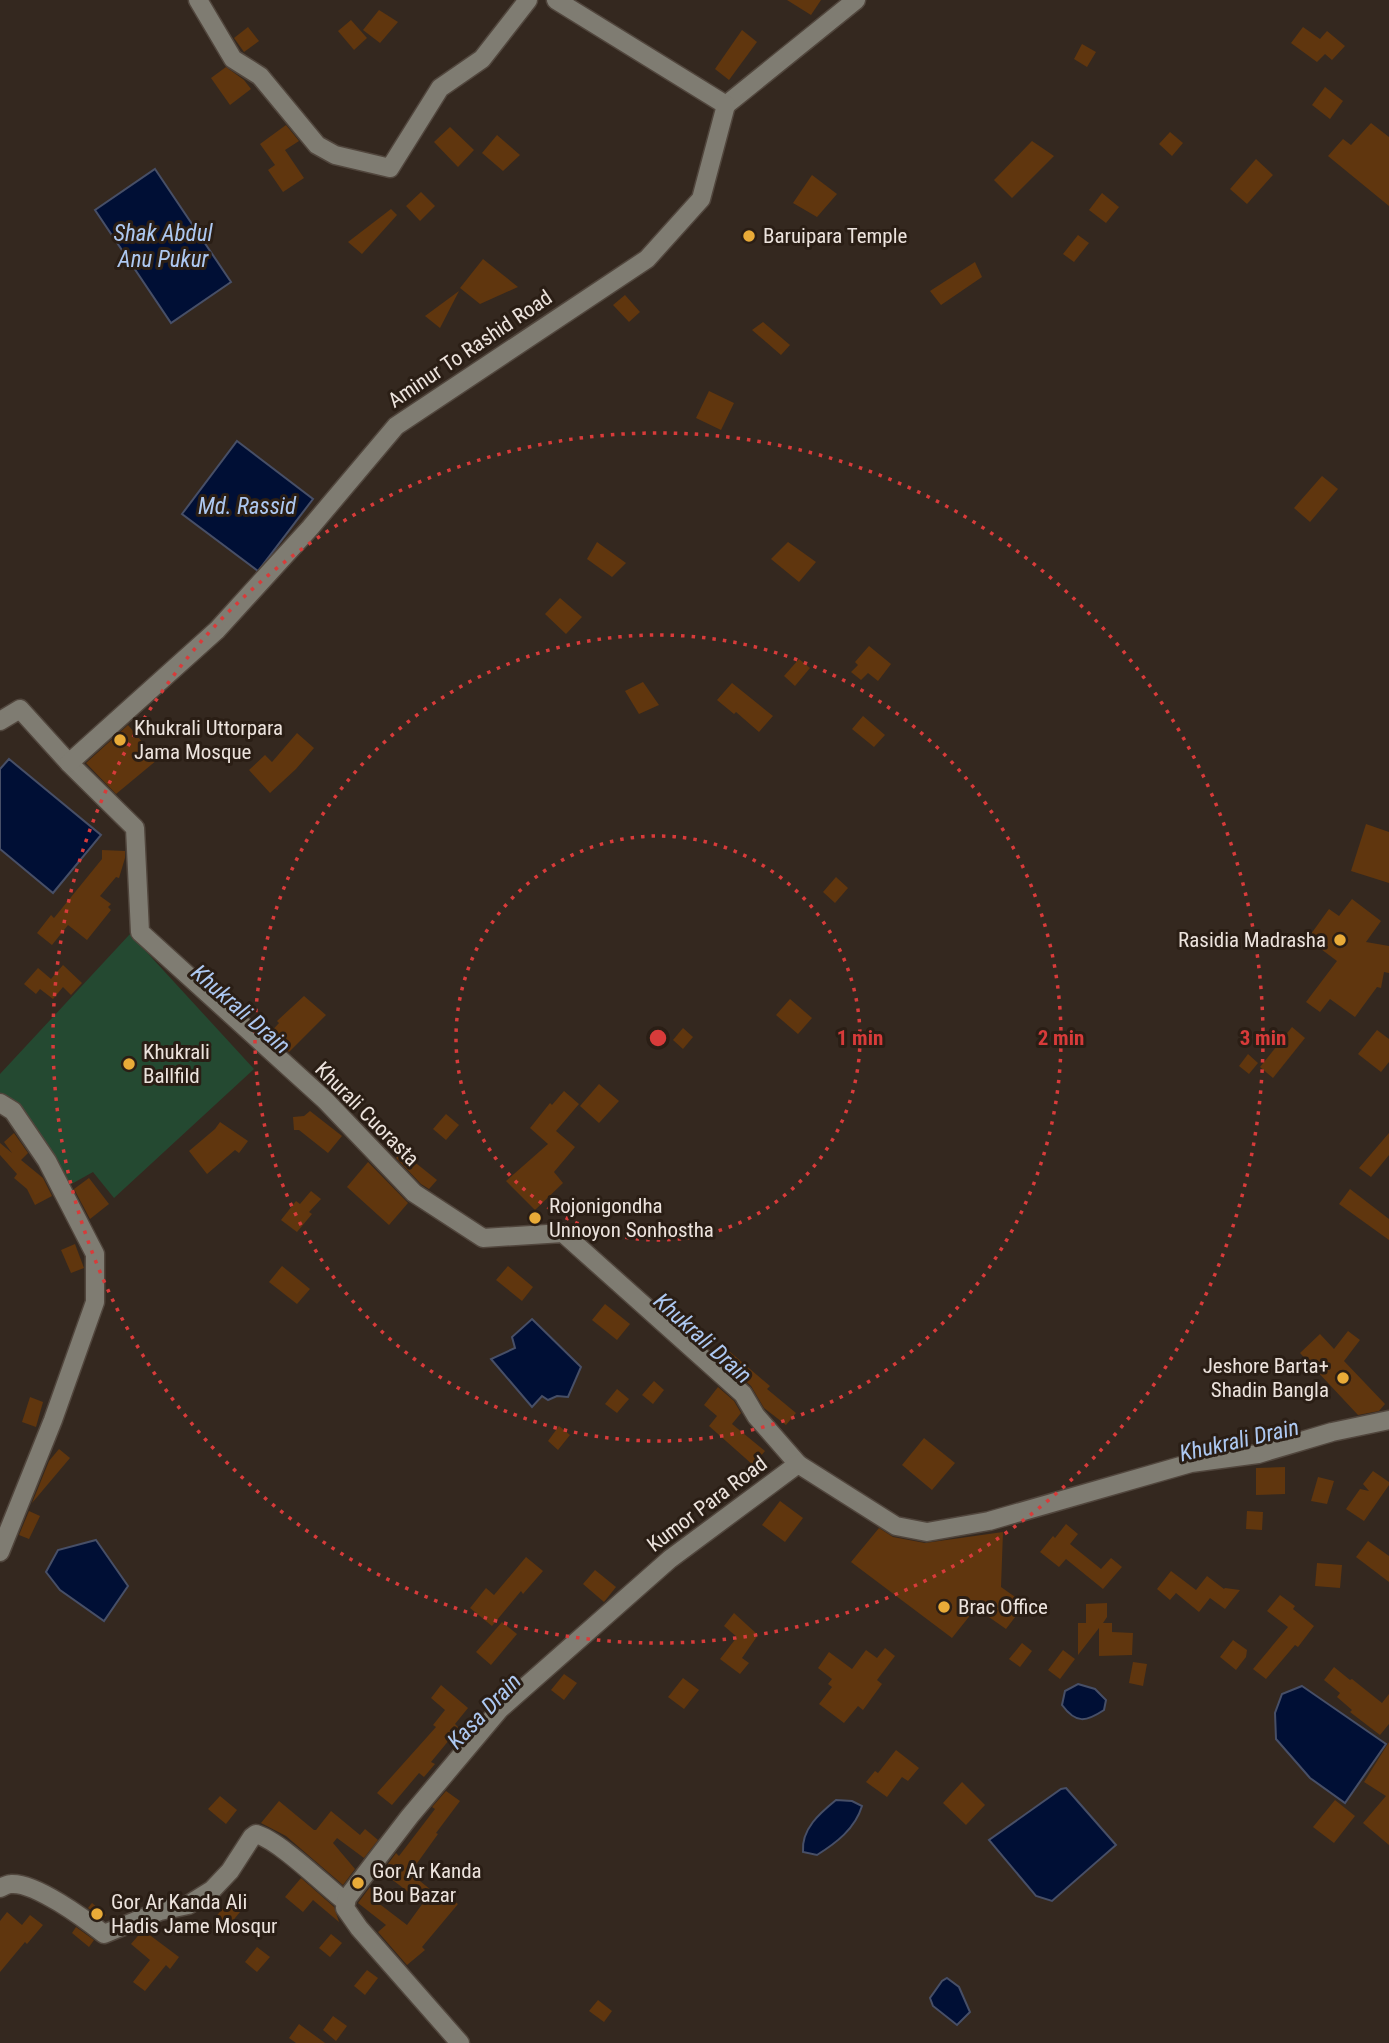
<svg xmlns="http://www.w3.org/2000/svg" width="1389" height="2043" font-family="'Roboto Condensed',sans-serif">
	<rect width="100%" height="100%" fill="#34281f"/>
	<polygon fill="#244931" points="130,934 254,1069 114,1198 93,1172 68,1186 18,1107 0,1094 0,1074"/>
	<g fill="#000f35" stroke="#474f67" stroke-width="2">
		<polygon points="155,169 231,282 171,323 95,210"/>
		<polygon points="237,441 313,499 258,571 182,514"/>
		<polygon points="9,759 101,835 53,893 0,849 0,769"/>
		<polygon points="532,1319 581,1367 568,1397 557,1396 548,1400 542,1396 532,1407 491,1359 515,1348 512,1337"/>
		<polygon points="96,1540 128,1586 104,1621 60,1590 46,1572 58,1550"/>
		<path d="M1078,1684l17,5 11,11 -2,10c-18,12 -28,14 -42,-5l3,-14z"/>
		<polygon points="1302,1686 1386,1744 1345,1803 1310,1778 1276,1739 1275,1713 1282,1694"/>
		<polygon points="1066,1788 1116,1845 1052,1901 1036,1896 989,1840 1061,1789"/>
		<path d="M836,1800l16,1 10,5c-7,23 -26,37 -45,49l-14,-3c-2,-23 17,-39 33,-52z"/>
		<polygon points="947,1978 959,1987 970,2012 957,2025 933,2006 930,1998 942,1981"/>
	</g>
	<g fill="#60360e">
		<polygon points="787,0 821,0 811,15"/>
		<polygon points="379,10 398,22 380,43 363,30"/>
		<polygon points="351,20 367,38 354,50 338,31"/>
		<polygon points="248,27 259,41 244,52 234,38"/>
		<polygon points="1303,27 1320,39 1327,31 1345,46 1332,60 1325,54 1317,62 1291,43"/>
		<polygon points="742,30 757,42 729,80 715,69"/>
		<polygon points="1082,44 1096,52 1087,67 1074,59"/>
		<polygon points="226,67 244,80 251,89 230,105 211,78"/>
		<polygon points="1325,87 1343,101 1330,119 1312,105"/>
		<polygon points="1371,123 1389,137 1389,206 1328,156 1343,139 1351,145"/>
		<polygon points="286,125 299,141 285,150 304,178 283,192 268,170 275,165 260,144"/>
		<polygon points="450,127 474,150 458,167 434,142"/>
		<polygon points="1170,132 1183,143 1172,156 1159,144"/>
		<polygon points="497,135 520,155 503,171 482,153"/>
		<polygon points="1032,141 1054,156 1012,198 994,180"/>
		<polygon points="1256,159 1273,175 1247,204 1230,189"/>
		<polygon points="812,175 837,194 817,217 793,203"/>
		<polygon points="421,192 435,206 420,221 406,206"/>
		<polygon points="1102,193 1119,207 1106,223 1089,210"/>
		<polygon points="391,209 397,215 362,254 348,242"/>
		<polygon points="1078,235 1089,243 1074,262 1063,254"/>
		<polygon points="483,259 518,287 480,304 460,288"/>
		<polygon points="975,262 982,277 941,305 930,291"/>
		<polygon points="459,291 440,328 425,316"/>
		<polygon points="625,295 640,312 629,322 613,305"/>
		<polygon points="763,322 790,345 781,355 752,330"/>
		<polygon points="709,391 734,403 721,430 696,418"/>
		<polygon points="1322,476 1338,489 1310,522 1294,508"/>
		<polygon points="597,542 626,563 612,577 587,559"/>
		<polygon points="788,542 816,562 799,582 771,559"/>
		<polygon points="560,598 582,617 566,634 545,614"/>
		<polygon points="869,646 891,664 878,681 868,673 861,680 851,672 858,665 855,662"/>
		<polygon points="799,659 810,668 795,686 784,676"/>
		<polygon points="643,682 659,705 639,714 625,691"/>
		<polygon points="732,683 773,716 759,732 736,712 734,714 717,700"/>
		<polygon points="863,716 885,735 874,747 852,729"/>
		<polygon points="128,725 157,760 116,794 86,763"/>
		<polygon points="297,733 314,748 296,769 270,793 249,770 265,755 272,762"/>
		<polygon points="1366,824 1389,832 1389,883 1351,871"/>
		<polygon points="102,850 125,851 125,858 119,878 116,877 100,896 111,904 108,907 111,910 87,940 68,925 52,945 37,933 51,915 54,918 102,859"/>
		<polygon points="836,877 848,888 835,903 823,892"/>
		<polygon points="1352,899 1381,921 1366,942 1389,946 1389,973 1384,972 1381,988 1377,987 1355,1017 1330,999 1320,1012 1306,1002 1337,961 1321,949 1311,934 1329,909 1339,916"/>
		<polygon points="63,965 82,983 71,995 63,987 53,999 40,989 36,994 24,984 38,968 51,979"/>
		<polygon points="304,996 326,1015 289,1052 269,1034 279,1023 277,1021"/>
		<polygon points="790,999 812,1018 798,1034 776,1015"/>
		<polygon points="1292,1027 1305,1038 1273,1078 1260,1067"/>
		<polygon points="683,1028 693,1037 683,1049 673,1040"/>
		<polygon points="1377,1030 1389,1039 1389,1062 1381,1072 1358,1054"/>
		<polygon points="1248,1054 1258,1063 1249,1074 1239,1066"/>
		<polygon points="599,1084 619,1101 599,1123 580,1106"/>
		<polygon points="564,1091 579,1104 556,1131 575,1147 554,1172 563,1183 535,1210 506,1181 548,1144 530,1128 550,1103 552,1105"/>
		<polygon points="310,1111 342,1136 328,1153 299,1130 294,1130 293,1117 304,1116"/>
		<polygon points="446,1114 459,1125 446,1140 433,1129"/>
		<polygon points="220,1122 248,1141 239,1153 235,1150 207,1174 189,1151 215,1129"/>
		<polygon points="14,1133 28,1153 21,1160 43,1178 52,1196 35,1205 27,1189 14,1178 17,1174 0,1155 0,1143 12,1153 4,1142"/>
		<polygon points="1389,1133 1389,1155 1371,1177 1359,1168"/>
		<polygon points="402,1152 437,1180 429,1189 421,1184 396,1158"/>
		<polygon points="368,1162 408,1203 389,1225 347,1187"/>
		<polygon points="89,1178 109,1204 90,1219 74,1189"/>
		<polygon points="1350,1189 1389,1219 1389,1240 1339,1204"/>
		<polygon points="311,1191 321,1199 309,1212 312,1214 297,1232 281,1220 296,1201 300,1204"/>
		<polygon points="75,1244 84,1268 71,1273 61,1250"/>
		<polygon points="282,1266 310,1289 297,1304 269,1282"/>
		<polygon points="508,1266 533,1287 522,1301 496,1280"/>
		<polygon points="605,1304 630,1324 617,1340 592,1320"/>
		<polygon points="1348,1331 1360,1340 1344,1361 1385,1404 1379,1411 1358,1415 1300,1353 1320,1334 1334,1349"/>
		<polygon points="722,1345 770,1386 767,1389 796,1413 786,1425 764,1408 751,1386 715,1354"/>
		<polygon points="654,1381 664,1390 653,1404 642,1395"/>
		<polygon points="718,1387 734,1401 741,1413 732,1424 765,1451 753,1465 709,1426 717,1416 704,1405"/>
		<polygon points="617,1389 629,1399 617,1413 605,1404"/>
		<polygon points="30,1397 43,1402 36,1427 22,1422"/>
		<polygon points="559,1426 570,1435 558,1450 548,1441"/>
		<polygon points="924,1438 955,1463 932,1490 902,1465"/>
		<polygon points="59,1449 70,1458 32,1503 49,1461"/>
		<polygon points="1285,1467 1285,1494 1256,1495 1256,1468"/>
		<polygon points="1373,1471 1389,1482 1389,1485 1364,1521 1346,1509 1360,1489 1369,1491 1363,1484"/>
		<polygon points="1318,1477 1334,1481 1327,1504 1311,1501"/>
		<polygon points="780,1501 803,1518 785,1542 762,1525"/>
		<polygon points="29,1511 40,1516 29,1539 19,1535"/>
		<polygon points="1247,1511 1263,1512 1262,1530 1246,1529"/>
		<polygon points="1066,1524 1078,1534 1070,1544 1101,1569 1111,1558 1122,1567 1103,1589 1066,1559 1059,1567 1040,1552 1053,1536 1055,1538"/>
		<polygon points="879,1528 893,1537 925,1543 1003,1532 1001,1587 1025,1604 1006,1629 976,1608 952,1638 851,1562"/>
		<polygon points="1368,1541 1389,1556 1389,1582 1356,1557"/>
		<polygon points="526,1557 543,1571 523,1594 521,1591 492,1626 470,1608 486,1588 494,1595"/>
		<polygon points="1317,1563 1342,1565 1340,1588 1315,1586"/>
		<polygon points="595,1570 616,1587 604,1602 583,1584"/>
		<polygon points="1171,1571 1196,1590 1207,1576 1224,1589 1225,1588 1240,1590 1225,1609 1210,1598 1199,1612 1176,1593 1170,1600 1157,1589"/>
		<polygon points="1280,1595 1295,1606 1293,1609 1314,1626 1298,1647 1295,1645 1266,1679 1253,1669 1288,1627 1267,1611"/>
		<polygon points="1107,1603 1107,1617 1103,1623 1112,1623 1112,1632 1133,1633 1132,1655 1099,1656 1099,1628 1078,1655 1078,1623 1086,1623 1086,1604"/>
		<polygon points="734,1613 758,1635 742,1658 749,1663 740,1674 720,1659 737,1637 724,1626"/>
		<polygon points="502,1622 517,1634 491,1665 476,1652"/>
		<polygon points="1233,1640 1247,1650 1246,1657 1236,1670 1220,1657"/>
		<polygon points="1022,1643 1032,1651 1020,1667 1009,1659"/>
		<polygon points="885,1648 895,1656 877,1680 882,1684 863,1710 858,1706 844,1723 819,1704 832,1687 828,1684 832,1679 818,1668 829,1652 852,1669 866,1650 877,1658"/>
		<polygon points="1063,1650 1075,1659 1060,1679 1048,1670"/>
		<polygon points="1133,1662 1147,1664 1143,1686 1129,1683"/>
		<polygon points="1334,1667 1350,1680 1352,1679 1382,1703 1389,1694 1389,1724 1380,1735 1350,1712 1352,1710 1337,1697 1340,1693 1324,1680"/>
		<polygon points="564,1674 577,1683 564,1700 551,1690"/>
		<polygon points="683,1678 699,1690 684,1709 668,1697"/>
		<polygon points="441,1685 468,1708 455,1724 461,1730 452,1741 450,1739 431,1762 435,1764 424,1777 419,1773 392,1805 377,1793 436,1727 433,1725 445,1710 431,1698"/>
		<polygon points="1389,1742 1389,1845 1363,1823 1386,1796 1364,1782"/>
		<polygon points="896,1750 919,1768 908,1781 902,1777 887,1797 866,1782 875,1771 878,1773"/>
		<polygon points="962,1782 985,1805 966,1825 943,1803"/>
		<polygon points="446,1791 460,1801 436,1833 438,1834 410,1873 436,1894 440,1890 458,1904 422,1947 425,1950 407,1965 378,1932 386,1925 358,1903 370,1887 376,1894 373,1899 407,1925 423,1903 382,1872 396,1853 399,1856 435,1809 432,1807"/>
		<polygon points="220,1796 237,1810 226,1824 208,1809"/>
		<polygon points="1335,1800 1355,1816 1334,1843 1313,1827"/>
		<polygon points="279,1801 314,1830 316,1830 331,1811 360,1835 365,1829 378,1840 364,1858 337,1838 333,1843 355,1869 343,1885 286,1836 261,1823"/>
		<polygon points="301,1878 334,1907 339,1922 313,1900 303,1912 285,1897"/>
		<polygon points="228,1902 240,1912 226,1929 214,1919"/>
		<polygon points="92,1903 106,1915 103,1919 88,1908"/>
		<polygon points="7,1912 22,1925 30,1915 43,1925 27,1944 25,1942 0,1972 0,1921"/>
		<polygon points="76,1927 94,1940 89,1947 72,1933"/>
		<polygon points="143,1930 179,1957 170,1969 166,1965 145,1991 133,1982 150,1960 131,1944"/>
		<polygon points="331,1934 342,1943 330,1957 319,1948"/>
		<polygon points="257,1947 270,1957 257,1972 245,1962"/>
		<polygon points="367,1970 378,1978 365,1995 354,1986"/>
		<polygon points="598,2000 612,2011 604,2022 589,2011"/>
		<polygon points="333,2016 347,2026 336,2041 323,2030"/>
		<polygon points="299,2024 325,2043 296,2043 289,2038"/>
	</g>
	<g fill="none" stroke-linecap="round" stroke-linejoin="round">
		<defs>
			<g id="secondary">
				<polyline points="198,0 233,59 260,76 317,145 335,155 390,168 440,88 482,59 528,0"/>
				<polyline points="726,105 856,0"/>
				<polyline points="0,721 20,709 69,763 135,828 140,932 325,1100 414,1193 483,1238 563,1233 743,1394 756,1416 798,1464"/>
				<polyline points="69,763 217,630 310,528 396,426 647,259 701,199 726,105 556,0"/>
				<polyline points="0,1103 13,1111 47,1161 95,1254 95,1302 53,1420 0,1552"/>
				<path d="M0,1888c2,-1 9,-4 11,-4 24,-2 74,35 93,50l56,-23 28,-6 24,-15 18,-19 22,-34 4,-3c24,7 68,51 90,68"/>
				<polyline points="460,2043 359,1928 345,1908 347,1898 410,1816 500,1709 670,1559 798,1464 896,1526 927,1532 989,1521 1191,1463 1258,1454 1332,1432 1389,1420"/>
			</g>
		</defs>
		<use href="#secondary" stroke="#51463d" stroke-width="21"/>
		<use href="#secondary" stroke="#7f7c72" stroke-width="18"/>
	</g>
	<g fill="none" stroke="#d83b3a" stroke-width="3.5" stroke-dasharray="3.5 7">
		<circle cx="658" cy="1038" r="202"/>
		<circle cx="658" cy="1038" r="403"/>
		<circle cx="658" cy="1038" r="605"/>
	</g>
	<g fill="#e9ab38" stroke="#2a1e15" stroke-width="2.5">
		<circle cx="749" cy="236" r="7"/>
		<circle cx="120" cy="740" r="7"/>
		<circle cx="1340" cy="940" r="7"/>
		<circle cx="129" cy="1064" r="7"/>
		<circle cx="535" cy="1218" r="7"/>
		<circle cx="1343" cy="1378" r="7"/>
		<circle cx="944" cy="1607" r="7"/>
		<circle cx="358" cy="1883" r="7"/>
		<circle cx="97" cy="1914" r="7"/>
	</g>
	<g text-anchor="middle" stroke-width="6" stroke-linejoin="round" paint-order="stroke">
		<g font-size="21" fill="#ece3dd" stroke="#2a1e15" text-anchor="start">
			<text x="763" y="243">Baruipara Temple</text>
			<text x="134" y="735">Khukrali Uttorpara<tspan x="134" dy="24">Jama Mosque</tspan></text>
			<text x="1326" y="947" text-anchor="end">Rasidia Madrasha</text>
			<text x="143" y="1059">Khukrali<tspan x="143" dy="24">Ballfild</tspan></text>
			<text x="549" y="1213">Rojonigondha<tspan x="549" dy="24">Unnoyon Sonhostha</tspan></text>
			<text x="1329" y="1373" text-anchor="end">Jeshore Barta+<tspan x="1329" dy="24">Shadin Bangla</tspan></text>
			<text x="958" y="1614">Brac Office</text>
			<text x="372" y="1878">Gor Ar Kanda<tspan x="372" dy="24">Bou Bazar</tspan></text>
			<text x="111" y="1909">Gor Ar Kanda Ali<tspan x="111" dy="24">Hadis Jame Mosqur</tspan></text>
		</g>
		<g font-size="21" fill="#ece3dd" stroke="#2a1e15">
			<text transform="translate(470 349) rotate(-34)" y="7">Aminur To Rashid Road</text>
			<text transform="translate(367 1114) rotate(45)" y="7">Khurali Cuorasta</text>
			<text transform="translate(707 1504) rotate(-37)" y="7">Kumor Para Road</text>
		</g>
		<g font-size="23" font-style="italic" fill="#adc8f1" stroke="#2a1e15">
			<text x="163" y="241">Shak Abdul<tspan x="163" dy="26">Anu Pukur</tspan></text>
			<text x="247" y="514">Md. Rassid</text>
			<text transform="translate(241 1009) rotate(41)" y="8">Khukrali Drain</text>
			<text transform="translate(703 1338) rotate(42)" y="8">Khukrali Drain</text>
			<text transform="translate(1239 1440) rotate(-13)" y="8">Khukrali Drain</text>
			<text transform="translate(484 1711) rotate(-46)" y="8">Kasa Drain</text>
		</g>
	</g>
	<circle cx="658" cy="1038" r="10" fill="#d83b3a" stroke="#2a1e15" stroke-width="3.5"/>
	<g font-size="21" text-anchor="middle" font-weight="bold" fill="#d83b3a" stroke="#2a1e15" stroke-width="6" stroke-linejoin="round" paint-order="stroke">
		<text x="860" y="1045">1 min</text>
		<text x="1061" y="1045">2 min</text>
		<text x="1263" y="1045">3 min</text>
	</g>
</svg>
